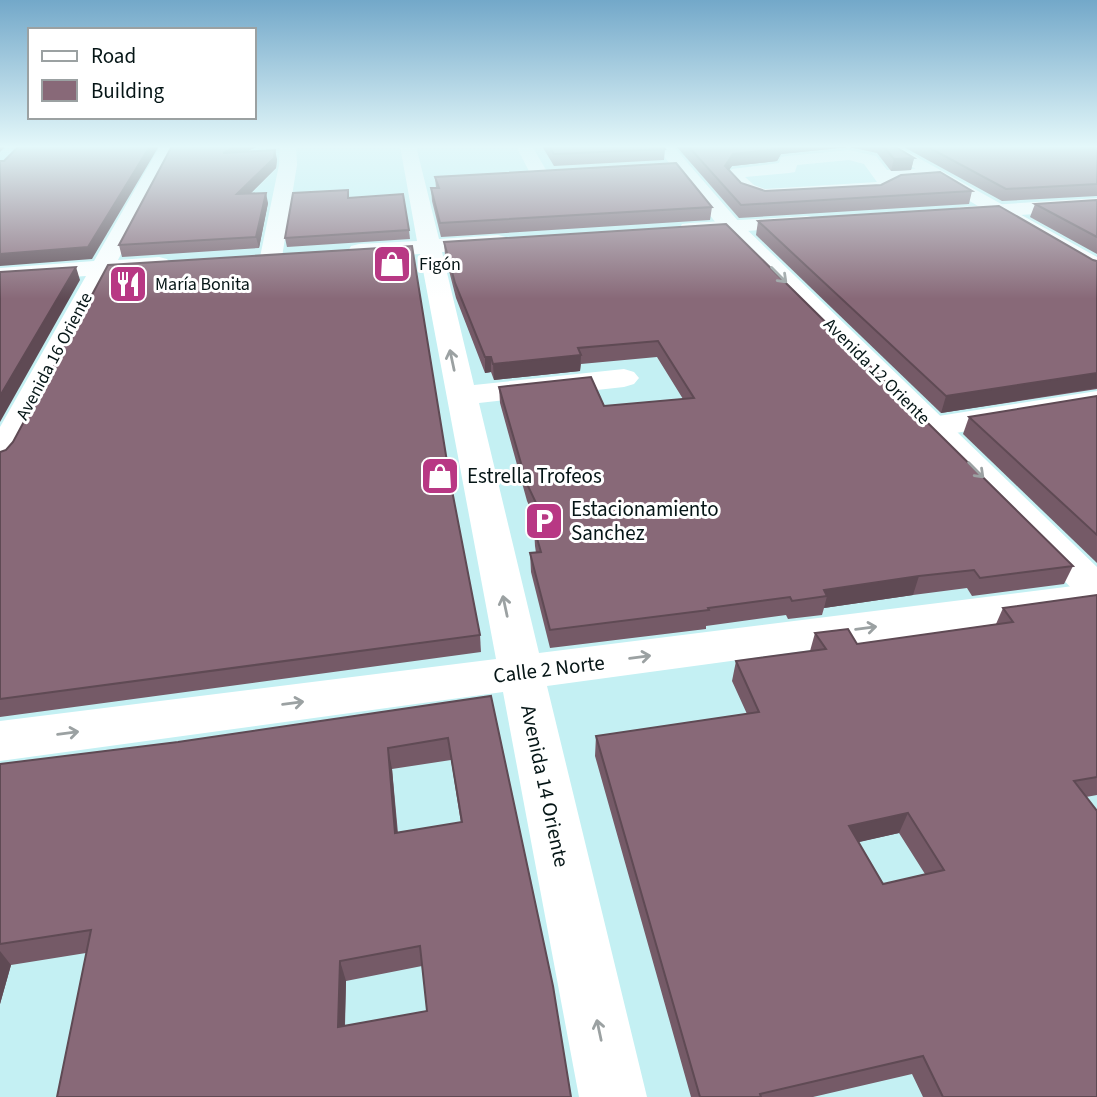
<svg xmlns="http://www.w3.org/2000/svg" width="1097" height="1097" font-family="'Source Sans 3',sans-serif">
	<rect width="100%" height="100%" fill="#c4f0f3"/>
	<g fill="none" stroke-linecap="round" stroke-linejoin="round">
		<g fill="#fff" fill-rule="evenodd">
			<polygon points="160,146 176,146 118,260 159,257 167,259 171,264 167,269 110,274 17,456 12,463 0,466 0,427 86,276 0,282 0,268 94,261"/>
			<polygon points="280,146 296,146 297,165 282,257 279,262 263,262 260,257 279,165"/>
			<polygon points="400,146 416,146 439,239 498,235 506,237 509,242 506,247 498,249 442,252 474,385 624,369 634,372 639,378 634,384 624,387 479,403 539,653 1097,583 1097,611 547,686 647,1097 579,1097 503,692 0,761 0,721 496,659 420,254 359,258 351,256 348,251 351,246 359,244 417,241"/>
			<polygon points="516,146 532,146 549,175 547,179 533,179"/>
			<path d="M849,150l27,6 11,14 45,-2 9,5 -9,5 -37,3 2,3 -2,4 -17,7 -115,6 -23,-8 -14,-15 6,-9 47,-6 2,-6 6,-1zM849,160l15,4 13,18 -112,7 -11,-4 -9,-8 44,-4 6,-1 2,-7z"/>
			<polygon points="1097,198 1097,210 959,219 952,217 949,213 952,209 959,207"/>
			<polygon points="808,216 815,218 818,222 815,226 690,235 682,234 679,229 682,224 690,223"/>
			<polygon points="1097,391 1097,409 932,437 921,434 916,427 921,420 932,417"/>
		</g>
		<g fill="#fff" fill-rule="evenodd">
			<polygon points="656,146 673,146 739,222 1097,567 1097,604 1083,600 723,232"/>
			<polygon points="877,146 897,146 1097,257 1097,274 1089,272"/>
		</g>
	</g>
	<g fill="#755a67" fill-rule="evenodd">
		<polygon points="172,146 258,146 247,151 277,159 276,168 251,193 268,203 259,248 122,257 119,245"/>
		<polygon points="542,146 663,146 665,149 664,160 554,166"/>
		<polygon points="676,146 894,146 914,158 911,170 891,171 877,153 849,147 781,154 777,161 732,166 729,170 741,183 765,191 972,191 969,204 739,218"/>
		<polygon points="902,146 1097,146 1097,196 1002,201"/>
		<polygon points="435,177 712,207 710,220 441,237 432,201 431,188 436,188"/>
		<polygon points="349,198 409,230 410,239 287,247 285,238"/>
		<polygon points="1097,200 1097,254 1030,217 1035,204"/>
		<polygon points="758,221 1097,261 1097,389 941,413 756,235"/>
		<polygon points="726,224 1073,566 1064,584 972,596 967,588 913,595 824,608 822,615 788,619 786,615 706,626 706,629 550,648 531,572 530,553 536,553 535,546 534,528 539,527 527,501 500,403 499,387 604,406 683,399 657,357 581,364 580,371 494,380 491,372 485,373 456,298 445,255 444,242"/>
		<polygon points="1097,396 1097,563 963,434 969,417"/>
		<polygon points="0,452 450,480 480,635 481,652 0,717"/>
		<path d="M1097,595v200l-11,2 11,300h-174l-11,-23 -99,23h-122l-96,-341 1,-20 151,-22 -15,-33 4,-20 74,-10 5,-18 42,11 139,-20 7,-16zM899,833l26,41 -42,10 -25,-42z"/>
		<path d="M491,696l80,401 -485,-144 -75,12 -11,39v-240l178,-22zM451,760l10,63 -63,10 -6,-64zM422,966l5,45 -82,15 1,-45z"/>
	</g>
	<g fill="#5f4a54">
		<polygon points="0,146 6,146 0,152"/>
		<polygon points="150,146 159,146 92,259 0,266 0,254"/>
		<polygon points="237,146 258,146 225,163 223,153"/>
		<polygon points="781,146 849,146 849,147 781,154 777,161 732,166 723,178 725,166 733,154"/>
		<polygon points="275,150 277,159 276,168 239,205 237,194"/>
		<polygon points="914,158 911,170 891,171 894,159"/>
		<polygon points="266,193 268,203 259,248 256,237"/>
		<polygon points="76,267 80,280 0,422 0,396"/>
		<polygon points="581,355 580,371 494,380 493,364"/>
		<polygon points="485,357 491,357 491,372 485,373"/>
		<polygon points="1097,373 1097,388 941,413 946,396"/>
		<polygon points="919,576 913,595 824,608 827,596 824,590"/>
		<polygon points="388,748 392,769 399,854 395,833"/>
		<polygon points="908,813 899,833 842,846 849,826"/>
		<polygon points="0,951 11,965 0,1004"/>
		<polygon points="340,961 346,981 344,1046 338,1027"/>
	</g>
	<g fill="#886978" stroke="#5f4a54" stroke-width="2" fill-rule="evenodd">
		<polygon points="19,146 150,146 88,247 0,254 0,161 4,161"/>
		<polygon points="172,146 237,146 223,153 275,150 274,158 237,194 266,193 256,237 119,245"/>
		<polygon points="549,146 663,146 665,149 554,154"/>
		<polygon points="688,146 781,146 779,149 733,154 725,166 741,183 765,191 881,185 901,175 940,172 972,191 741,205"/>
		<polygon points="883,146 894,146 914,158 894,159"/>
		<polygon points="926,146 1097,146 1097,184 1006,189"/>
		<polygon points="676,163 712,207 440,223 431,188 439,188 435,177"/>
		<polygon points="348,190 348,198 403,194 409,230 285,238 293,193"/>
		<polygon points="1097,200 1097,237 1035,204"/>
		<polygon points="999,206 1093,260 1097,261 1097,373 946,396 758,221"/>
		<polygon points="726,224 1073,566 980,578 974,570 919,576 824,590 827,596 792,601 790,597 708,608 709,610 550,630 530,553 541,552 534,528 547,526 527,484 499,387 591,377 604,406 694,398 658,341 578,348 581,355 493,364 491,357 485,357 455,283 444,242"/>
		<polygon points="412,246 450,480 480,635 0,699 0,452 6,450 13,442 108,265"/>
		<polygon points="76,267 0,396 0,272"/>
		<polygon points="1097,396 1097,535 969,417"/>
		<path d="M1097,595v182l-23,4 23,30v286h-154l-20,-41 -163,38 1,3h-61l-104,-361 163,-24 -23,-51 90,-12 -11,-16 33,-4 9,15 156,-22 -10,-14zM908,813l36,57 -61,14 -34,-58z"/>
		<path d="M491,696l62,290 18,111h-514l34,-167 -91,14v-180l178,-22zM448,738l14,84 -67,11 -7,-85zM420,946l7,65 -89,16 2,-66z"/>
	</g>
	<defs><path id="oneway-shaft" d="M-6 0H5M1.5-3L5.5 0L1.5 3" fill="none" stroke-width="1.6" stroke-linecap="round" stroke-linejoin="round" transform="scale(1.75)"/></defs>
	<g stroke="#9ba1a2">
		<use href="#oneway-shaft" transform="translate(779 275) rotate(45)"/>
		<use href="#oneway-shaft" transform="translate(452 360) rotate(-102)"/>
		<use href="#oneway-shaft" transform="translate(976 470) rotate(45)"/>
		<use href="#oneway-shaft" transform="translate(505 606) rotate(-102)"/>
		<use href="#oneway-shaft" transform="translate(866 628) rotate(-7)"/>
		<use href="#oneway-shaft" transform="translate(640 657) rotate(-7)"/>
		<use href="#oneway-shaft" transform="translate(293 703) rotate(-7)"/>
		<use href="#oneway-shaft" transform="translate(68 733) rotate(-7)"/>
		<use href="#oneway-shaft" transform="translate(599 1030) rotate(-102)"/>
	</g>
	<linearGradient id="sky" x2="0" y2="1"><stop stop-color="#73a8c9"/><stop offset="0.49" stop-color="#e4f8fa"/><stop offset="1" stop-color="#e4f8fa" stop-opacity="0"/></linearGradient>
	<rect width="1097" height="299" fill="url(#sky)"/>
	<defs>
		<symbol id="shop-square" viewBox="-11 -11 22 22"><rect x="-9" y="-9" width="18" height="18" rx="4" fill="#b83884" stroke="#fff"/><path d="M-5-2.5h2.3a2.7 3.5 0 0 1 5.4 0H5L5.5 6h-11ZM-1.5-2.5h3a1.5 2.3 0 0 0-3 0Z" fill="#fff"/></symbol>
		<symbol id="restaurant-square" viewBox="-11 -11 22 22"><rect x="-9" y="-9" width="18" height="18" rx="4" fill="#b83884" stroke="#fff"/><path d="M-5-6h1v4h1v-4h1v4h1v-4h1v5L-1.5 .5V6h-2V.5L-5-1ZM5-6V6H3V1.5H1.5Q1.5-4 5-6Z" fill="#fff"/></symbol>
		<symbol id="parking-square" viewBox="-11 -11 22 22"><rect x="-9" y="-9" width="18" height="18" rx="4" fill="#b83884" stroke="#fff"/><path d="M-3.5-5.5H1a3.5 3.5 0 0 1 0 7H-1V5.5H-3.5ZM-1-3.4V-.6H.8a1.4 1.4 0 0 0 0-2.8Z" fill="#fff"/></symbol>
	</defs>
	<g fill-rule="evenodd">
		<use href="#shop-square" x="370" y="242" width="44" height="44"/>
		<use href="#restaurant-square" x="106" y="262" width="44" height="44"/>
		<use href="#shop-square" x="418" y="454" width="44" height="44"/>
		<use href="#parking-square" x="522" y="499" width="44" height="44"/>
	</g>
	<g text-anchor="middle" stroke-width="6" stroke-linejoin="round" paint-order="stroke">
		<g font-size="18" fill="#051516" stroke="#fff" text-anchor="start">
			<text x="419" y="270">Figón</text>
			<text x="155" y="290">María Bonita</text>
		</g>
		<g font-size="18" fill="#051516" stroke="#fff">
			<text transform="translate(54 356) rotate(-62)" y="6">Avenida 16 Oriente</text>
			<text transform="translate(877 371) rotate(45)" y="6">Avenida 12 Oriente</text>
		</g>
		<g font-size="21" fill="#051516" stroke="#fff" text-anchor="start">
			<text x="467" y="483">Estrella Trofeos</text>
			<text x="571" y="516">Estacionamiento<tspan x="571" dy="24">Sanchez</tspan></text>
		</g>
		<g font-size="21" fill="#051516" stroke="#fff">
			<text transform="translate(549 669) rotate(-7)" y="7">Calle 2 Norte</text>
			<text transform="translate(545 786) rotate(78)" y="7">Avenida 14 Oriente</text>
		</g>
	</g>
	<rect x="28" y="28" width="228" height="91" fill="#ffffff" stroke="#9ba1a2" stroke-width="2"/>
	<rect x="42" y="51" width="35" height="10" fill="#ffffff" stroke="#9ba1a2" stroke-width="2"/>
	<text x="91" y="63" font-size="21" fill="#051516">Road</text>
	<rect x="42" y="80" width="35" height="21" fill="#886978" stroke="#9ba1a2" stroke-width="2"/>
	<text x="91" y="98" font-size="21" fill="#051516">Building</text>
</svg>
